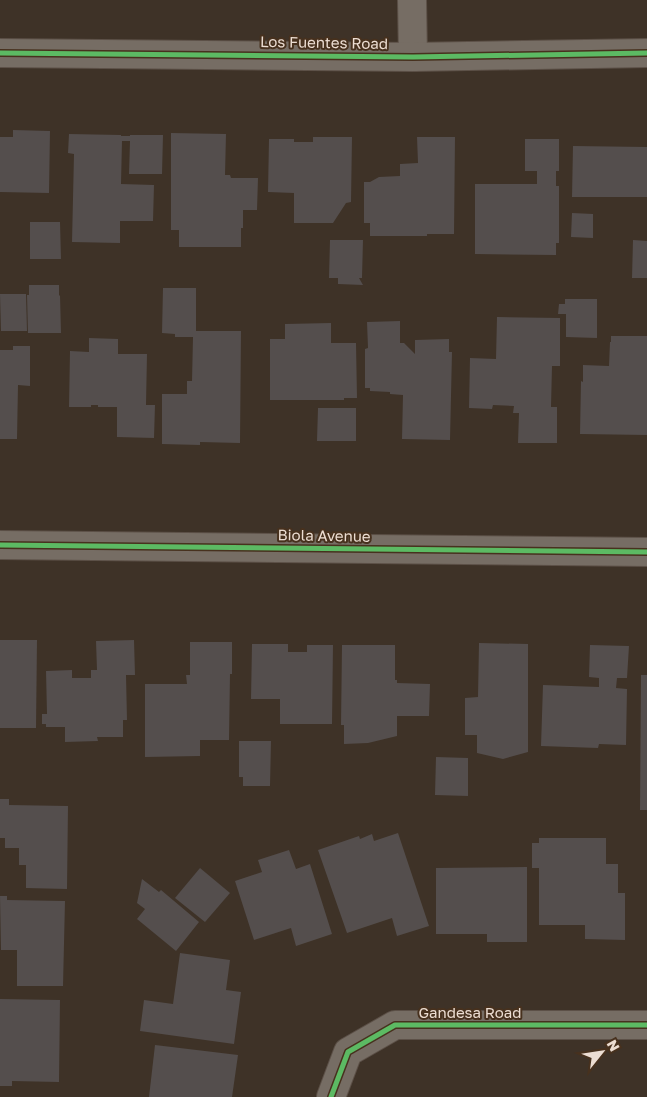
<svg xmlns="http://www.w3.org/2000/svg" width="647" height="1097" font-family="'Golos Text',sans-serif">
	<rect width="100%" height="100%" fill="#3e3227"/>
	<g fill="#544e4d">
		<polygon points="13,130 50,131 49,193 0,192 0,137 13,137"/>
		<polygon points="171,133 226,134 225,175 230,175 231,178 258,178 257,210 243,210 243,228 241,228 241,247 179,247 179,230 171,230"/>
		<polygon points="69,134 121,135 121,136 130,136 130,135 163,135 162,174 129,174 130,141 122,141 121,184 154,185 153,221 120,221 120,243 72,242 74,154 68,153"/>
		<polygon points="313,137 352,137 351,202 346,203 333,223 294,223 294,193 268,192 269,139 294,139 294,142 313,142"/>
		<polygon points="417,137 455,137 454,234 427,234 427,236 370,236 370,223 364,223 364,182 370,182 379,177 400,176 400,164 418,163"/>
		<polygon points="525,139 559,139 559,171 556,171 556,186 559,186 559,243 556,243 556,255 475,254 475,184 537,184 537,171 525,171"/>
		<polygon points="573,146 647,147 647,197 572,197"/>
		<polygon points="572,213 593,214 593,238 571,237"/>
		<polygon points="30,222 60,222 61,259 30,259"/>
		<polygon points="330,240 363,240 362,278 359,278 363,285 338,284 338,278 329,278"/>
		<polygon points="633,240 647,241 647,278 632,278"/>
		<polygon points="29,285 59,285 59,296 60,295 61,333 28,333 27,295 29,295"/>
		<polygon points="163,288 196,288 196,331 241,331 240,443 200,442 200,445 162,444 162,394 187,394 187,381 192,381 193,337 175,337 175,334 162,333"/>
		<polygon points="0,294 26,294 27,331 1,331"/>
		<polygon points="565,299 597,299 597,338 566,337 566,314 558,314 559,304 565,304"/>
		<polygon points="497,317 560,318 560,366 552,366 551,407 557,407 557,443 518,443 519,413 513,413 514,406 493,405 492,409 469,408 470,358 496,359"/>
		<polygon points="400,321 400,343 404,343 415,354 415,340 449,339 449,352 452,352 450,440 402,439 403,395 390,394 390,392 370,391 370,388 365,388 365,349 368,348 367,322"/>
		<polygon points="331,323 331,343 356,343 357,398 344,398 344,400 270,400 270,339 285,339 285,324"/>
		<polygon points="611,336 647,336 647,435 580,434 581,381 583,382 583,365 609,366 610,342 611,342"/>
		<polygon points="89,338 118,339 118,354 147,354 146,405 155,405 154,438 117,437 117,407 98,407 98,405 91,405 91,407 69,407 70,351 89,352"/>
		<polygon points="13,346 30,346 30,386 18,385 17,439 0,439 0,350 13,350"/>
		<polygon points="318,408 356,408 356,441 317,441"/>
		<polygon points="0,640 37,640 36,728 0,728"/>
		<polygon points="134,640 135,675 126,675 127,720 123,720 123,737 97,737 98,741 65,742 65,727 46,727 46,724 42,724 42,714 47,714 46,671 72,670 72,678 91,678 91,670 97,670 96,641"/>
		<polygon points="190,642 232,642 232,674 230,674 229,740 200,740 200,756 145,757 145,684 187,684 186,675 190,675"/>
		<polygon points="479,643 528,644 528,752 503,759 477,753 477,735 465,735 465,698 478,697"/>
		<polygon points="252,644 288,644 288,652 307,652 307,645 333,645 332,724 280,724 280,699 251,699"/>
		<polygon points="342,645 395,645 395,680 397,680 397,683 430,684 429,716 397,716 397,736 368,743 344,744 344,725 341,725"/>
		<polygon points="590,645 629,646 627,678 617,678 616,688 627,689 626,745 599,744 598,748 541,746 543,685 599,687 599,678 589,677"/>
		<polygon points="641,675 647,675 647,810 640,810"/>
		<polygon points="239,741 271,741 270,786 243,786 243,777 239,777"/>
		<polygon points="436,757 468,758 468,796 435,795"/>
		<polygon points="0,799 9,799 9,805 68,806 67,889 26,888 26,865 19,865 19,848 5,848 5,838 0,838"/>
		<polygon points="398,833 429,926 397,936 392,918 347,933 318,850 359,836 360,839 372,834 374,841"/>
		<polygon points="539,838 606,838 606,864 618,864 618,893 625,893 625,940 585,939 585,925 539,925 539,868 532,868 532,843 539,843"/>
		<polygon points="289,850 296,869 310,864 332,934 296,946 291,928 254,940 235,881 262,872 258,860"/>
		<polygon points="527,867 527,942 487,942 487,934 436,934 436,868"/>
		<polygon points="200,868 230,893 205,922 175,898"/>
		<polygon points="142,879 159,892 161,890 199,922 176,951 137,919 145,909 137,903"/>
		<polygon points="0,896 7,896 7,900 65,901 63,986 17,986 17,950 1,950"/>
		<polygon points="180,953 230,960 226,990 241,992 234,1044 140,1031 144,1000 173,1004"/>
		<polygon points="0,999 60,1000 59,1082 12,1081 12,1086 0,1086"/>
		<polygon points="155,1045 238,1055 232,1097 149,1097"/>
	</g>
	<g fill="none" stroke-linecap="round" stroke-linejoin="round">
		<defs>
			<g id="minor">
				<polyline points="412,0 413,57"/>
				<polyline points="0,53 413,57 647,53"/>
				<polyline points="0,545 647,552"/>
				<polyline points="331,1097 348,1052 395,1025 647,1025"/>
			</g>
		</defs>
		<use href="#minor" stroke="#5c5047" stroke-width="30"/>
		<use href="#minor" stroke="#766d64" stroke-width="28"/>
		<defs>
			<g id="cycleway">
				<polyline points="0,53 413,57 647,53"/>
				<polyline points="0,545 647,552"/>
				<polyline points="331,1097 348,1052 395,1025 647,1025"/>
			</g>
		</defs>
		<use href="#cycleway" stroke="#47311e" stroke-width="8"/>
		<use href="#cycleway" stroke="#5cba63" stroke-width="5"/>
	</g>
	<g text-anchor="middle" stroke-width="4" stroke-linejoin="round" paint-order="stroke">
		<g font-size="15" fill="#ecddd2" stroke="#47311e">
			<text transform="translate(324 43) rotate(1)" y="5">Los Fuentes Road</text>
			<text transform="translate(324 536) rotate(1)" y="5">Biola Avenue</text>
			<text x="470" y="1018">Gandesa Road</text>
		</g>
	</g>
	<g transform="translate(602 1052) rotate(60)" stroke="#47311e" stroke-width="4" paint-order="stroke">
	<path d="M0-4L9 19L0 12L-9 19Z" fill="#ecddd2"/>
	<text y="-8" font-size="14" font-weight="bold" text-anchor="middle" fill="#ecddd2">N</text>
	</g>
</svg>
